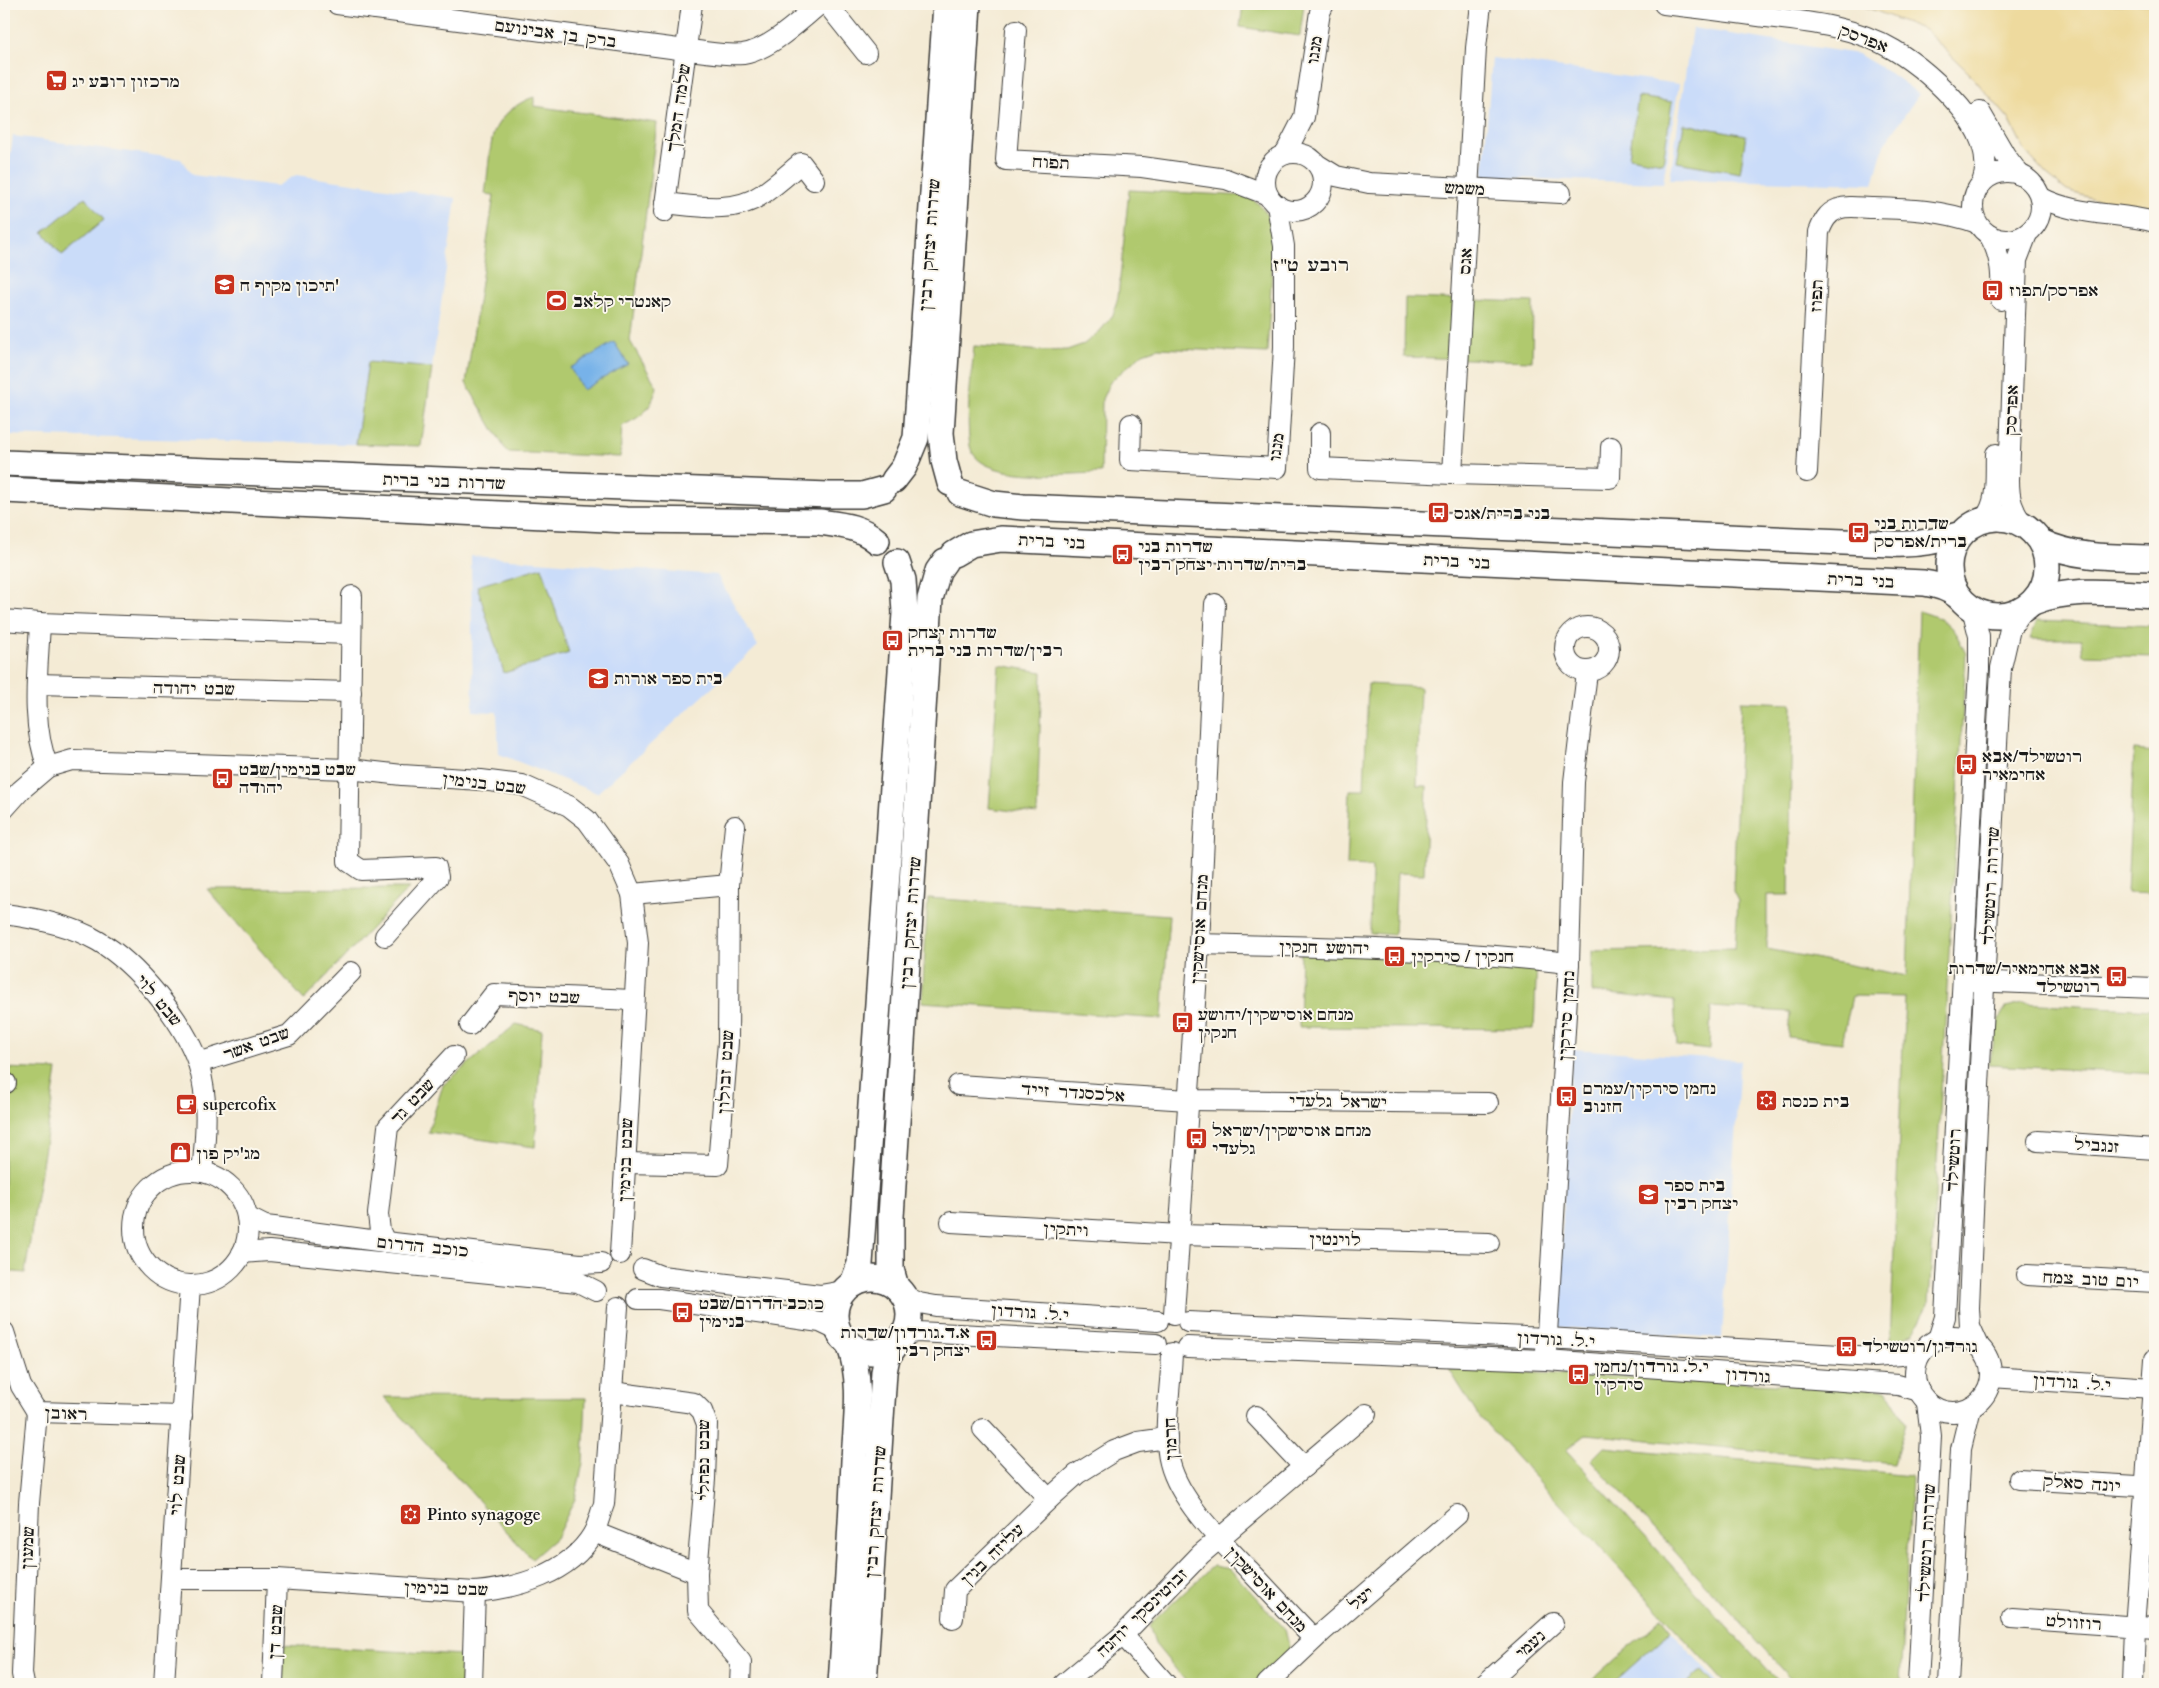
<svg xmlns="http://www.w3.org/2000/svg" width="2159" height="1688" font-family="Cardo,'Frank Ruhl Libre',serif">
	<rect width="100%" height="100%" fill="#fbf7ec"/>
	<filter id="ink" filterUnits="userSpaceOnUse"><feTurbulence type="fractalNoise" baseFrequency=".02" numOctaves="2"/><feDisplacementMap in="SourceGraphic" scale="10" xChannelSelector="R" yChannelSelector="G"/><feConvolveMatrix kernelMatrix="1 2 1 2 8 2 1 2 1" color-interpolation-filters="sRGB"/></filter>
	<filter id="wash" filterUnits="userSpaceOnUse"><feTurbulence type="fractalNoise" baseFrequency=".0096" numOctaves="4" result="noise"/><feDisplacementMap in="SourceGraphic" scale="20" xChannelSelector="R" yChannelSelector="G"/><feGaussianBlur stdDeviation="1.12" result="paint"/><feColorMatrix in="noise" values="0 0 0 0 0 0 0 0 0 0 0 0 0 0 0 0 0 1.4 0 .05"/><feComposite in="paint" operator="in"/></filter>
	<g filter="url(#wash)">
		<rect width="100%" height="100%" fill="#f4ebd5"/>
		<g fill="#cadcf9">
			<polygon points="1692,28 1858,54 1887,71 1919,94 1884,145 1873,184 1670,179"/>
			<polygon points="1492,58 1679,84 1663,183 1483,177"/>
			<polygon points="13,136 181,159 192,175 277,186 296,175 456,198 421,446 4,435 4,202"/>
			<polygon points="471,556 717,575 758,646 597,793 499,754 497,712 473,711"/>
			<polygon points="1572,1049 1740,1060 1722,1338 1557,1327"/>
			<polygon points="1671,1631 1719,1684 1612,1684"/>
		</g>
		<g fill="#b0c96e" stroke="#667245">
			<polygon points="1243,4 1304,4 1300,36 1240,27"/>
			<path d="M534,97v9l123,17 -27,218 27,46c-7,24 -13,28 -35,39l-2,31 -113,-5 -41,-69 28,-188 -9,-1c3,-18 4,-46 9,-62 6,-16 24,-30 40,-35z"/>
			<polygon points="1638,97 1672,102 1663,163 1629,157"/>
			<polygon points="1684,124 1746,135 1740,173 1677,162"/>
			<path d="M1129,190l118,6c18,10 23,21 27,41l-7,116 -109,-5 -15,5 -33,29 -8,17 -1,74c-30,0 -123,11 -131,-27 -5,-28 2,-71 4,-100l71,5 22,-1 17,-6 16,-13 13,-16 5,-18z"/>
			<polygon points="85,197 104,220 62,255 43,232"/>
			<polygon points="1405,298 1533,302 1532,361 1404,357"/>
			<polygon points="368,362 432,368 421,446 356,444"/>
			<polygon points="542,567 569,653 504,673 477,586"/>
			<path d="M1919,611c30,9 34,15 47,43l-37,650 -15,28 -24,11 15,-346 -53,-1 -10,47 -54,-6 2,-25 -79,-5 -2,43 -32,-4 -3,-45 -82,-9v-41l143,-3 3,-47 -5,-10 8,-190 51,2 -3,192h-22v54l140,27z"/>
			<polygon points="2037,621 2155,626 2155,657 2083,655 2081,639 2030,639"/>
			<polygon points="999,665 1042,672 1037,814 989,808"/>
			<polygon points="1368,684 1420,687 1417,786 1427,786 1424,874 1397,873 1394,935 1370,933 1372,867 1347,866 1350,790 1364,790"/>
			<polygon points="2134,750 2155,752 2155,894 2127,893"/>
			<polygon points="409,888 304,1000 207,889"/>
			<polygon points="928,898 1169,915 1162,1019 922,1002"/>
			<polygon points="1301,948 1537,959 1534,1029 1299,1027"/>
			<polygon points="2022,1003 2155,1010 2155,1074 1989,1065 1999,1019 2006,1007"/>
			<polygon points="516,1024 542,1030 535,1147 428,1132 443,1085"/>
			<polygon points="4,1068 57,1070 25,1273 4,1271"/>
			<polygon points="1449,1369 1886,1389 1906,1423 1894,1464 1587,1434 1566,1450 1780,1684 1726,1684 1477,1414"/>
			<polygon points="384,1397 586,1398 583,1463 575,1499 556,1538 532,1559"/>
			<polygon points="1604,1447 1911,1476 1900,1684 1796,1684 1591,1460"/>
			<polygon points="1213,1566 1230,1569 1285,1629 1290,1651 1253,1684 1188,1684 1155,1644 1149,1625"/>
			<polygon points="1661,1618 1671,1631 1612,1684 1588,1684"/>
			<polygon points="282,1645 462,1655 462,1684 283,1684"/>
			<polygon points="1702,1670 1715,1684 1686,1684"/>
		</g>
		<polygon fill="#eeda9e" stroke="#857b5d" points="1858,4 2155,4 2155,216 2067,191 2047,175 2025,151 2009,119 1969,73 1925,30"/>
		<polygon fill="#77b2e9" stroke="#4a6782" points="614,342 628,364 583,390 570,368"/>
	</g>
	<g filter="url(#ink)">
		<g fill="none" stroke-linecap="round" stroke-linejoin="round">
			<defs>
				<g id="minor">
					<path d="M337,4l349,46c18,1 39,6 57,4 27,-4 57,-34 77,-50"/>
					<polyline points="827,4 866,53"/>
					<path d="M1664,4c34,4 68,8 102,13 44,5 89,10 128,33 25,15 47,35 66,57 18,21 32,49 22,76"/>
					<polyline points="1016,30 1006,160 1142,167 1226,179 1268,195"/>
					<polyline points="1980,112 2005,155 2020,175"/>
					<circle cx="1294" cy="182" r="29"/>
					<polyline points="1285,154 1304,117 1320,12 1324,4"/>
					<polyline points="1318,165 1336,176 1369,183 1561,193"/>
					<circle cx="2007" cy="206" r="34"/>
					<path d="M2040,197c35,19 77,15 115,25"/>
					<path d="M665,203c31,3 69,11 96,-8 14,-9 27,-21 40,-32l13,17"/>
					<polyline points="664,212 692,4"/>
					<path d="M1989,235c13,22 13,41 12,65"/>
					<polyline points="1131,424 1130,460 1277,468 1284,347 1284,246 1277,205"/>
					<polyline points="1320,433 1320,468 1452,474 1610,478 1611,447"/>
					<path d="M1807,472l12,-240c4,-10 8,-19 19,-23 10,-4 24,-1 35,-1 36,1 70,2 104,15"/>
					<polyline points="1452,474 1476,48 1481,4"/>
					<path d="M1984,519c15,-17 11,-44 12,-65"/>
					<path d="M2024,525c-12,-14 -15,-27 -15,-45l8,-220 10,-26"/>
					<polyline points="352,596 348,861 361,870 436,867 438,877 385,936"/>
					<polyline points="4,620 40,623 350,634"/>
					<path d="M40,623c-2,47 -10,100 8,144"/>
					<circle cx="1587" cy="649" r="22"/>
					<polyline points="37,684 351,692"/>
					<polyline points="4,809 21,790 48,767 72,760 349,769 402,775 481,780 522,785 569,806 587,820 619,864 632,894 638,943 620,1254"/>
					<polyline points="632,894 729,885"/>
					<path d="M4,914c31,4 67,11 94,27 38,22 86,80 100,122 11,34 8,73 4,109"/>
					<path d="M1199,944c123,3 247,5 370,19"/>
					<polyline points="1970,981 2155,988"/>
					<polyline points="470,1025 494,994 633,1000"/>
					<polyline points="198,1063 289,1035 351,972"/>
					<polyline points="4,1083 6,1083"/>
					<polyline points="958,1085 1188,1100 1488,1103"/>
					<polyline points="2038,1141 2155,1149"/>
					<polyline points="625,1163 718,1165 728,1042 729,885 735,826"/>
					<circle cx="191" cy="1228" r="57"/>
					<polyline points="247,1217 265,1226 274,1227 385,1242 580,1264 601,1263"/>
					<polyline points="951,1222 1180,1235 1489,1243"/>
					<polyline points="385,1242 380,1231 378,1214 388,1127 454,1056"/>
					<polyline points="242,1253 269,1251 578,1282 596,1291"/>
					<polyline points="643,1269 661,1276 820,1295 844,1291"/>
					<polyline points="2027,1275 2155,1282"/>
					<polyline points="903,1295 919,1303 936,1306 1158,1321"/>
					<polyline points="638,1299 659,1299 820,1322 839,1331"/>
					<polyline points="1174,1314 1199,944 1215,604"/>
					<polyline points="1188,1322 1547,1338 1874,1357 1901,1355 1924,1350"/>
					<polyline points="4,1332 21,1386 37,1412 182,1416"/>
					<polyline points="904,1334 917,1332 1156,1344"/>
					<circle cx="1953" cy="1374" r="38"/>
					<polyline points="1938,1339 1945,1317 1979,669 1979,636 1972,608"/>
					<path d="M1979,1346l-9,-20 -1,-18c8,-213 21,-426 32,-640l9,-39 13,-19"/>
					<polyline points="1187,1347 1546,1360 1898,1385 1919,1391"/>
					<polyline points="1546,1351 1569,963 1574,782 1587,672"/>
					<path d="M1172,1353c-1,33 -10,80 -2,110 10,39 52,79 79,107 22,23 43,46 65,69"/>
					<polyline points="1991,1377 2152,1388"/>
					<polyline points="612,1392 694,1403 702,1411 707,1424 705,1479 697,1573 698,1611 741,1662 740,1684"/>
					<polyline points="1256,1416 1304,1467"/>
					<polyline points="983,1429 1049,1499"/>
					<polyline points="2019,1479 2155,1487"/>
					<polyline points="594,1532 697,1573"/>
					<path d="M172,1579h105l198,13c43,-4 94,-18 118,-58 5,-9 7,-20 11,-30l14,-197"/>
					<polyline points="953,1618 955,1590 1049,1499 1077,1474 1114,1451 1138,1442 1167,1438"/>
					<polyline points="2012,1618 2155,1628"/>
					<polyline points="1123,1635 1166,1684"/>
					<polyline points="24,1684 22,1674 29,1503 37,1412"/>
					<polyline points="164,1684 190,1285"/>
					<polyline points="273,1684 277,1579"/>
					<polyline points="472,1684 475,1592"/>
					<polyline points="1064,1684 1123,1635 1201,1554 1366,1414"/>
					<polyline points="1267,1684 1322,1632 1457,1515"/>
					<polyline points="1485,1684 1553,1623"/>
					<polyline points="1918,1684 1931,1436 1927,1403"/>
					<polyline points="1948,1684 1961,1449 1971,1408"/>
					<polyline points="2133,1684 2135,1627 2155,1359"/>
				</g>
				<g id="major">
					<polyline points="4,463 829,495 862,495 884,489"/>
					<polyline points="894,480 904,467 916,438 946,4"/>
					<polyline points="950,483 944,461 941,433 968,4"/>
					<path d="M4,490l623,30 192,2c22,3 41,4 58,19"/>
					<path d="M960,493l34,11 29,3 869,37c24,1 45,-2 69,-10"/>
					<circle cx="1998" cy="567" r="49"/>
					<path d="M2041,542c36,17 75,15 114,16"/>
					<path d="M954,554l17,-10 30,-5 923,44c14,2 25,5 35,14"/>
					<path d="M2033,602c39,-15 82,-9 122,-7"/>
					<circle cx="872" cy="1315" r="37"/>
					<polyline points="853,1283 860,1264 905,613 903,580 897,562"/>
					<polyline points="896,1287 891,1269 891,1217 930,599 938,571 945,561"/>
					<path d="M841,1684c5,-74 10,-149 13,-224 2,-38 9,-80 -5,-116"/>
					<polyline points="864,1684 884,1372 887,1357 897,1343"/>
				</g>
			</defs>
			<use href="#minor" stroke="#3c3b38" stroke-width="22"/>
			<use href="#major" stroke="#3c3b38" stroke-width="28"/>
			<use href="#minor" stroke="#fff" stroke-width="20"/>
			<use href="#major" stroke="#fff" stroke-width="25"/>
		</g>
	</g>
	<defs>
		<symbol id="supermarket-square" viewBox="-11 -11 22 22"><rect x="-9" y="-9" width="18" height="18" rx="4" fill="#c8321e" stroke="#fbf7ec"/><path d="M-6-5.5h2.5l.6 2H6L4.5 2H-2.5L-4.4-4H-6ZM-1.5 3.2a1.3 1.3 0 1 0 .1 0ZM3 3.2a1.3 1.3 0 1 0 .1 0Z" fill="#fff"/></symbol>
		<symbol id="school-square" viewBox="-11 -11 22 22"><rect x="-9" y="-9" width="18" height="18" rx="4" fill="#c8321e" stroke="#fbf7ec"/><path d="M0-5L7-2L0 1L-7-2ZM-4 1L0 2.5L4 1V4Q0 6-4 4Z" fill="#fff"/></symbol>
		<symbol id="bus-square" viewBox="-11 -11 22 22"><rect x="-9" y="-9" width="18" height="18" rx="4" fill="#c8321e" stroke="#fbf7ec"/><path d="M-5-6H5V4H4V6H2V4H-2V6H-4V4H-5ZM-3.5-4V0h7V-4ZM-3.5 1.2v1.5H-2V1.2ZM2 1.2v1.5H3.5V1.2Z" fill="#fff"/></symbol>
		<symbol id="stadium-square" viewBox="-11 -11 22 22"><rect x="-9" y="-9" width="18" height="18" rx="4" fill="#c8321e" stroke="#fbf7ec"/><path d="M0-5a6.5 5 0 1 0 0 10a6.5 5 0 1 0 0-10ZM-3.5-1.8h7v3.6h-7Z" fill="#fff"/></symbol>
		<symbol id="synagogue-square" viewBox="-11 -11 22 22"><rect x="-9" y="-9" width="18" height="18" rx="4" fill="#c8321e" stroke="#fbf7ec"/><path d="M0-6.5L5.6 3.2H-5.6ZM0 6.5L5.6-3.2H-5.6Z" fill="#fff"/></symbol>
		<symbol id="cafe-square" viewBox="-11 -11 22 22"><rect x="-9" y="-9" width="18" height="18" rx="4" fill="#c8321e" stroke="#fbf7ec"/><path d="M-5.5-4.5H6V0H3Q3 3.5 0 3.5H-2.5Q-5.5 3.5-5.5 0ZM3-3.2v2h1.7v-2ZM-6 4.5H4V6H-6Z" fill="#fff"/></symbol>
		<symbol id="shop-square" viewBox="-11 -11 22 22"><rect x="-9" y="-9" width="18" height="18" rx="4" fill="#c8321e" stroke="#fbf7ec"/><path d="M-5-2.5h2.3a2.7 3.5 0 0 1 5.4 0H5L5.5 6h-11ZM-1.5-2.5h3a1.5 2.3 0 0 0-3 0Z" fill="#fff"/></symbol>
	</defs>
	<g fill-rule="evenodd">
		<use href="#supermarket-square" x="44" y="68" width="25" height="25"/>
		<use href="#school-square" x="212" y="272" width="25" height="25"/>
		<use href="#bus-square" x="1980" y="278" width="25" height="25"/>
		<use href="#stadium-square" x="544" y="288" width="25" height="25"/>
		<use href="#bus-square" x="1426" y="500" width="25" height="25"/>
		<use href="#bus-square" x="1846" y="520" width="25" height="25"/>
		<use href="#bus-square" x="1110" y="542" width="25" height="25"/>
		<use href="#bus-square" x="880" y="628" width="25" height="25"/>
		<use href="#school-square" x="586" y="666" width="25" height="25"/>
		<use href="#bus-square" x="1954" y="752" width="25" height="25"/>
		<use href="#bus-square" x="210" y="766" width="25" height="25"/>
		<use href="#bus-square" x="1382" y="944" width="25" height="25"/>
		<use href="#bus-square" x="2104" y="964" width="25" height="25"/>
		<use href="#bus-square" x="1170" y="1010" width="25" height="25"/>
		<use href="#bus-square" x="1554" y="1084" width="25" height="25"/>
		<use href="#synagogue-square" x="1754" y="1088" width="25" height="25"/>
		<use href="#cafe-square" x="174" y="1092" width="25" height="25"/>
		<use href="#bus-square" x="1184" y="1126" width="25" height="25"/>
		<use href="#shop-square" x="168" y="1140" width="25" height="25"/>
		<use href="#school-square" x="1636" y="1182" width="25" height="25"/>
		<use href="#bus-square" x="670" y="1300" width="25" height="25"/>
		<use href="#bus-square" x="974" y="1328" width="25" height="25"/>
		<use href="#bus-square" x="1834" y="1334" width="25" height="25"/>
		<use href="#bus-square" x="1566" y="1362" width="25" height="25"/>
		<use href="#synagogue-square" x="398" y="1502" width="25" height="25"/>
	</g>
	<g text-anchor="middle" stroke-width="4" stroke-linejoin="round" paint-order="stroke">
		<g font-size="16" fill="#1c1c1c" stroke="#fbf7ec">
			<text transform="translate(556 33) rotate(8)" y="6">ברק בן אבינועם</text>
			<text transform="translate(1864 38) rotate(21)" y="6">אפרסק</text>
			<text transform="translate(1314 50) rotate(-81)" y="6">מנגו</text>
			<text transform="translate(678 108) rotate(-82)" y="6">שלמה המלך</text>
			<text transform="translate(1051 162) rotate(3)" y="6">תפוח</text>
			<text transform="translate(1465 188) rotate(3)" y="6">משמש</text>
			<text transform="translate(929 245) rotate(-86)" y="6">שדרות יצחק רבין</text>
			<text transform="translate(1465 261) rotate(-87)" y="6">אגס</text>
			<text transform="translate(1816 296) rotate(-87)" y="6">תפוז</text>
			<text transform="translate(2011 410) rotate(-88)" y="6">אפרסק</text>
			<text transform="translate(1276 447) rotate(-82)" y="6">מנגו</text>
			<text transform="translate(444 481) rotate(2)" y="6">שדרות בני ברית</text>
			<text transform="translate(1052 541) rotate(3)" y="6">בני ברית</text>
			<text transform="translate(1457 561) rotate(3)" y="6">בני ברית</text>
			<text transform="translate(1861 580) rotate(3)" y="6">בני ברית</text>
			<text transform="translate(194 688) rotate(1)" y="6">שבט יהודה</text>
			<text transform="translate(484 783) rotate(7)" y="6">שבט בנימין</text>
			<text transform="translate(1990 886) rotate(-87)" y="6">שדרות רוטשילד</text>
			<text transform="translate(910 923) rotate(-86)" y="6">שדרות יצחק רבין</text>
			<text transform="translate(1199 929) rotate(-87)" y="6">מנחם אוסישקין</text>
			<text transform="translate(1324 947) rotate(1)" y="6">יהושע חנקין</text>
			<text transform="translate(544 996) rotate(2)" y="6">שבט יוסף</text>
			<text transform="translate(159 1000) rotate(50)" y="6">שבט לוי</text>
			<text transform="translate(1566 1016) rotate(-87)" y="6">נחמן סירקין</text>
			<text transform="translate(256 1043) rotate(-20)" y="6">שבט אשר</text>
			<text transform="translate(725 1072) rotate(-87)" y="6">שבט זבולון</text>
			<text transform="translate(1073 1092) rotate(4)" y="6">אלכסנדר זייד</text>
			<text transform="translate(412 1101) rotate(-47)" y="6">שבט גד</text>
			<text transform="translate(1338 1101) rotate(1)" y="6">ישראל גלעדי</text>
			<text transform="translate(2097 1145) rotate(4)" y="6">זנגביל</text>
			<text transform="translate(625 1160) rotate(-88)" y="6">שבט בנימין</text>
			<text transform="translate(1953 1160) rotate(-87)" y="6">רוטשילד</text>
			<text transform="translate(1066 1229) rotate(3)" y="6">ויתקין</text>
			<text transform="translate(1335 1239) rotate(1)" y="6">לוינטין</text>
			<text transform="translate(423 1246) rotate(6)" y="6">כוכב הדרום</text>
			<text transform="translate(2091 1279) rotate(3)" y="6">יום טוב צמח</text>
			<text transform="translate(1030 1312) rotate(4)" y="6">י.ל. גורדון</text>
			<text transform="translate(1556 1339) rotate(3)" y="6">י.ל. גורדון</text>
			<text transform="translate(1748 1375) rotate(4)" y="6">גורדון</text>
			<text transform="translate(2072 1382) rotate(4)" y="6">י.ל. גורדון</text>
			<text transform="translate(66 1413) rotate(2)" y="6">ראובן</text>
			<text transform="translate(1170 1439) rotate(-93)" y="6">חרמון</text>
			<text transform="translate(703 1460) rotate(-90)" y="6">שבט נפתלי</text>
			<text transform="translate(2082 1483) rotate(4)" y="6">יונה סאלק</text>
			<text transform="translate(177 1485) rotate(-86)" y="6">שבט לוי</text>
			<text transform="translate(875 1512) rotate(-86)" y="6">שדרות יצחק רבין</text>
			<text transform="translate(1926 1543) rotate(-87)" y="6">שדרות רוטשילד</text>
			<text transform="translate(27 1548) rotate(-88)" y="6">שמעון</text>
			<text transform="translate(992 1554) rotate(-44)" y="6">עליזה בגין</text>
			<text transform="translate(446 1588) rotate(2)" y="6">שבט בנימין</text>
			<text transform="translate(1267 1589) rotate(47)" y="6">מנחם אוסישקין</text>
			<text transform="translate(1361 1598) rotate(-41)" y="6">יעל</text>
			<text transform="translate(1142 1612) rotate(-44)" y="6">זבוטינסקי יוהנה</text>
			<text transform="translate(2074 1622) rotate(4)" y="6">רוזוולט</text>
			<text transform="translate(275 1632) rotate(-87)" y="6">שבט דן</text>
			<text transform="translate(1530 1644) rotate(-42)" y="6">נעמי</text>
		</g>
		<g font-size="16" font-weight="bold" fill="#1c1c1c" stroke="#fbf7ec" text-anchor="start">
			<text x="72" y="87">מרכזון רובע יג</text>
			<text x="240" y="291">תיכון מקיף ח'</text>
			<text x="2009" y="296">אפרסק/תפוז</text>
			<text x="573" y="307">קאנטרי קלאב</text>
			<text x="1454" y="519">בני ברית/אגס</text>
			<text x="1874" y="529">שדרות בני<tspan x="1874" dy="18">ברית/אפרסק</tspan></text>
			<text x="1138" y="552">שדרות בני<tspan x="1138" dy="18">ברית/שדרות יצחק רבין</tspan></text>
			<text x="908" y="638">שדרות יצחק<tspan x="908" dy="18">רבין/שדרות בני ברית</tspan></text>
			<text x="614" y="684">בית ספר אורות</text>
			<text x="1982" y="762">רוטשילד/אבא<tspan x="1982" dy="18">אחימאיר</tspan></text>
			<text x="239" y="775">שבט בנימין/שבט<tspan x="239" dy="18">יהודה</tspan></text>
			<text x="1411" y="962">חנקין / סירקין</text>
			<text x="2100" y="974" text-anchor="end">אבא אחימאיר/שדרות<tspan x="2100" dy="18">רוטשילד</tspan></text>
			<text x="1198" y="1020">מנחם אוסישקין/יהושע<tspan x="1198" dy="18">חנקין</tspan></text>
			<text x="1583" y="1094">נחמן סירקין/עמרם<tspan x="1583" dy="18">חזנוב</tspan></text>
			<text x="1782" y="1107">בית כנסת</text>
			<text x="203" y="1110">supercofix</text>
			<text x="1212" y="1136">מנחם אוסישקין/ישראל<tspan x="1212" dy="18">גלעדי</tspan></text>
			<text x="196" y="1159">מג'יק פון</text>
			<text x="1664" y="1191">בית ספר<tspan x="1664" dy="18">יצחק רבין</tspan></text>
			<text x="699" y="1309">כוכב הדרום/שבט<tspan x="699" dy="18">בנימין</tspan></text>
			<text x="970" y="1338" text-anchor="end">א.ד.גורדון/שדרות<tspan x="970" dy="18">יצחק רבין</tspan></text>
			<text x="1862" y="1352">גורדון/רוטשילד</text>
			<text x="1594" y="1372">י.ל. גורדון/נחמן<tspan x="1594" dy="18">סירקין</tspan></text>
			<text x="427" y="1520">Pinto synagoge</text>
		</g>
		<g font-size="18" fill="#1c1c1c" stroke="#fbf7ec">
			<text x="1311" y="271">רובע ט"ז</text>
		</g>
	</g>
	<rect width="2159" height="1688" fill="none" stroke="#fbf7ec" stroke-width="20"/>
</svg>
